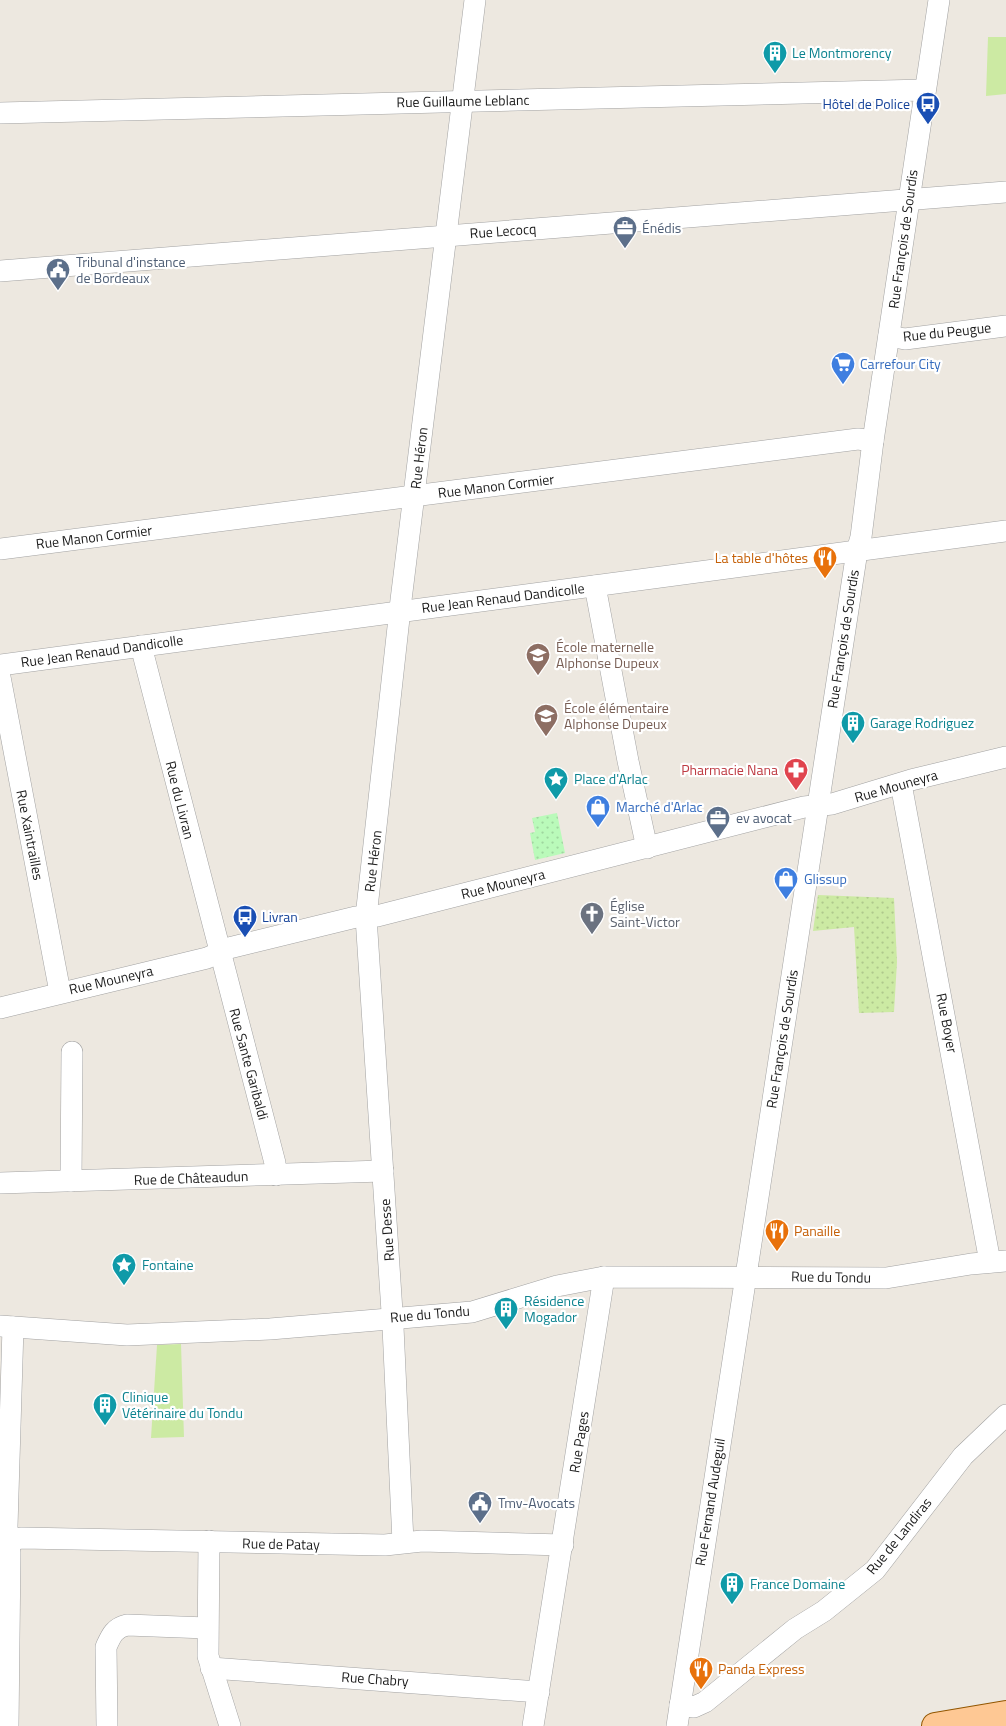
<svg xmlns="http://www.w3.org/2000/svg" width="1006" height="1726" font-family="'Titillium Web',sans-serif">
	<defs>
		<pattern id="park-dots" width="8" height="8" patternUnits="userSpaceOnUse" patternTransform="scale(1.25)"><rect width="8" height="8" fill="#bafaba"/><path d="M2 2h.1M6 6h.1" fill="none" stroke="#9fd69f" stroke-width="1.8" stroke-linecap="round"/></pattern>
		<pattern id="garden-dots" width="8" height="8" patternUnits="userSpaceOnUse" patternTransform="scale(1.25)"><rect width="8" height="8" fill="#cceaa3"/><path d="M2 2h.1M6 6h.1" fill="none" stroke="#afc88c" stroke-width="1.8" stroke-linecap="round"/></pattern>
	</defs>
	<rect width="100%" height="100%" fill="#ede8e0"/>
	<g fill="#cceaa3">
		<polygon points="988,37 1006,37 1006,94 986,96"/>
		<polygon points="181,1344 184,1437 151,1438 157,1345"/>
	</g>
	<polygon fill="url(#park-dots)" points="557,813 565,853 535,860 530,833 535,832 532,818"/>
	<polygon fill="url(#garden-dots)" points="818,895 894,898 897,962 894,1012 859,1013 854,927 813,931"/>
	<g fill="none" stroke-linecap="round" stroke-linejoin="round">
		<defs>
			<g id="minor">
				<polyline points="0,113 925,90"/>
				<polyline points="0,271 1006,192"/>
				<polyline points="889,336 905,339 1006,326"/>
				<polyline points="0,549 858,439 873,441"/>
				<polyline points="595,586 628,761 647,848"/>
				<polyline points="141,646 275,1163 276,1175"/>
				<polyline points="0,665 1006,531"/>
				<polyline points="0,677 60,992"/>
				<polyline points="901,784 990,1262"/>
				<polyline points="0,1008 207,958 229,948 356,917 377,916 804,807 832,804 911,780 1006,757"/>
				<polyline points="71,1181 72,1052"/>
				<polyline points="0,1183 383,1171"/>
				<polyline points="0,1326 127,1335 270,1329 472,1312 557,1286 604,1277 886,1278 971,1264 1006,1261"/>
				<polyline points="0,1541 22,1538 385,1545 422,1541 563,1545"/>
				<polyline points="209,1541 208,1656 230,1726"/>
				<polyline points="403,1542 393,1327 366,917 401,600 475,0"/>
				<polyline points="211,1668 539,1692"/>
				<polyline points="680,1705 694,1707 705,1702 795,1629 824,1611 875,1570 963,1456 1006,1415"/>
				<polyline points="8,1726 10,1553 7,1527 13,1327"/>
				<path d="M107,1726l-1,-79c5,-11 8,-19 21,-22l80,3"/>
				<polyline points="533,1726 604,1277"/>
				<polyline points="677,1726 857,551 861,537 873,441 939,0"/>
			</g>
			<polyline id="major" points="935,1726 1006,1714"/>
		</defs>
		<use href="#minor" stroke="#a2a2a2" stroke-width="22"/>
		<use href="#major" stroke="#925600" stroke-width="28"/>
		<use href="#minor" stroke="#fff" stroke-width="21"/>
		<use href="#major" stroke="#fec894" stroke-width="26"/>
	</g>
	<defs>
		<symbol id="building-pin" viewBox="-11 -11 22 30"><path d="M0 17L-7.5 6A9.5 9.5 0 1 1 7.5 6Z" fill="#0f9aa8" stroke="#fff"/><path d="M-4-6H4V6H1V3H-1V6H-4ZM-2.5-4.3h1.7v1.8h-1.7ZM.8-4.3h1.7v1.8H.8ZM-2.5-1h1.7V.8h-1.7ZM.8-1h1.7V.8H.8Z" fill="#fff"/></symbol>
		<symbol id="bus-pin" viewBox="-11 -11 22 30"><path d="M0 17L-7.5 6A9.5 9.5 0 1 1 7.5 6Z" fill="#1a4fb4" stroke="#fff"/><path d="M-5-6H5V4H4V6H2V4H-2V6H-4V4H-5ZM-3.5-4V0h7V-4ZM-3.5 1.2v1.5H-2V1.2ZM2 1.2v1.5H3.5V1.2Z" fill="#fff"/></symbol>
		<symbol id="office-pin" viewBox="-11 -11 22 30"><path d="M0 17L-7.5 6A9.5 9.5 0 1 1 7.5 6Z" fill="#5c6f8a" stroke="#fff"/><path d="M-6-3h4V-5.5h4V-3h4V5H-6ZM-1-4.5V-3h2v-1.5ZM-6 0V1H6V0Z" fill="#fff"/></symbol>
		<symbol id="civic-pin" viewBox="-11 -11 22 30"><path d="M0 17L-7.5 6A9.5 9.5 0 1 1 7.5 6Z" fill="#5c6f8a" stroke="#fff"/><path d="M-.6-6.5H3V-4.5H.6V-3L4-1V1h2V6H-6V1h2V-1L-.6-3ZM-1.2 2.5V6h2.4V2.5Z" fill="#fff"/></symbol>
		<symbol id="supermarket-pin" viewBox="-11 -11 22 30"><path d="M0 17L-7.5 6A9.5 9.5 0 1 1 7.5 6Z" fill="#3f7fe0" stroke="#fff"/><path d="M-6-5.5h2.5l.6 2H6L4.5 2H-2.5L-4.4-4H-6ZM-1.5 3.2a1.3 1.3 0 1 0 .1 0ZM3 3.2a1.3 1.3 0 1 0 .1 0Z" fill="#fff"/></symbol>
		<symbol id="restaurant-pin" viewBox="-11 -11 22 30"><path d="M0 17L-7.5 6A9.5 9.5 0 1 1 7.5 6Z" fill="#e8710a" stroke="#fff"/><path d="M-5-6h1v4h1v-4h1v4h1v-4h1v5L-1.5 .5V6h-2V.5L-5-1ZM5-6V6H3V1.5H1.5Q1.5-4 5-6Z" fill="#fff"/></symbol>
		<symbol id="school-pin" viewBox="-11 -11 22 30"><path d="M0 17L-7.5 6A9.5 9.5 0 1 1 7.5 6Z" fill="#8d6e63" stroke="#fff"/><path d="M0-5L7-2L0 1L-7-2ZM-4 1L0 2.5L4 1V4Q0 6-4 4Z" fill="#fff"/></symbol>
		<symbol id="pharmacy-pin" viewBox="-11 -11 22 30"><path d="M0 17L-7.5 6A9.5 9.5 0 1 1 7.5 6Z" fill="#e0444e" stroke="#fff"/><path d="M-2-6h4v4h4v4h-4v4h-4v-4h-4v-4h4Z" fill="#fff"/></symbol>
		<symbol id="sight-pin" viewBox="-11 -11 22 30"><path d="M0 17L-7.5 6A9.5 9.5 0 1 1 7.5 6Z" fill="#0f9aa8" stroke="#fff"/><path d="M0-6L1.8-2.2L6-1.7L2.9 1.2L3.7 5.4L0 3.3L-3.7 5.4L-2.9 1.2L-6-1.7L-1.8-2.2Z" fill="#fff"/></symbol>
		<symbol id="shop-pin" viewBox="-11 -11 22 30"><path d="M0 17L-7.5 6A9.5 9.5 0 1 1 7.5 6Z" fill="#3f7fe0" stroke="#fff"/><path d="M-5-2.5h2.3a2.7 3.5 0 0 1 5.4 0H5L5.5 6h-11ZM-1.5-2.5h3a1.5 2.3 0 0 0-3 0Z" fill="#fff"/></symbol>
		<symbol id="church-pin" viewBox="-11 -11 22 30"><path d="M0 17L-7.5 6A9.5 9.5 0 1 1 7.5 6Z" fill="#6b7280" stroke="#fff"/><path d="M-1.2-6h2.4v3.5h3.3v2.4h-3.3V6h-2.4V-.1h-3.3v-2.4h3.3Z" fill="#fff"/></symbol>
	</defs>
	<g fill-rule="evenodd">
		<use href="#building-pin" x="761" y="39" width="28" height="38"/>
		<use href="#bus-pin" x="914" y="90" width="28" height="38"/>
		<use href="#office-pin" x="611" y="214" width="28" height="38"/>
		<use href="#civic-pin" x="44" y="256" width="28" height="38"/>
		<use href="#supermarket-pin" x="829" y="350" width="28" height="38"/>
		<use href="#restaurant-pin" x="811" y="544" width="28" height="38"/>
		<use href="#school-pin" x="524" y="641" width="28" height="38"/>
		<use href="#school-pin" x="532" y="702" width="28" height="38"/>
		<use href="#building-pin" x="839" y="709" width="28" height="38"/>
		<use href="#pharmacy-pin" x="782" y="756" width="28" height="38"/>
		<use href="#sight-pin" x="542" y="765" width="28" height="38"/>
		<use href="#shop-pin" x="584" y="793" width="28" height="38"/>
		<use href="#office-pin" x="704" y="804" width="28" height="38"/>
		<use href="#shop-pin" x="772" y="865" width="28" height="38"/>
		<use href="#church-pin" x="578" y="900" width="28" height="38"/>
		<use href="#bus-pin" x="231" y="903" width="28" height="38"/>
		<use href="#restaurant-pin" x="763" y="1217" width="28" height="38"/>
		<use href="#sight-pin" x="110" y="1251" width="28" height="38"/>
		<use href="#building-pin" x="492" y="1295" width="28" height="38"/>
		<use href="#building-pin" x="91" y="1391" width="28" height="38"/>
		<use href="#civic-pin" x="466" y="1489" width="28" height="38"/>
		<use href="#building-pin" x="718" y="1570" width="28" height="38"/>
		<use href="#restaurant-pin" x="687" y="1655" width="28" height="38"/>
	</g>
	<g text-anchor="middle" stroke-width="4.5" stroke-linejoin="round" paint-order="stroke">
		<g font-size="14" fill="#0d838f" stroke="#fff" text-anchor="start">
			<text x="792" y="58">Le Montmorency</text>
			<text x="870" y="728">Garage Rodriguez</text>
			<text x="574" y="784">Place d'Arlac</text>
			<text x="142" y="1270">Fontaine</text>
			<text x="524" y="1306">Résidence<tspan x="524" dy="16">Mogador</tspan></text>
			<text x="122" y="1402">Clinique<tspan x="122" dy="16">Vétérinaire du Tondu</tspan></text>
			<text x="750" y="1589">France Domaine</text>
		</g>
		<g font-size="14" fill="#1b1b1b" stroke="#fff">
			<text transform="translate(463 101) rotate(-1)" y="5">Rue Guillaume Leblanc</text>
			<text transform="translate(503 231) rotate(-4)" y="5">Rue Lecocq</text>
			<text transform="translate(903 239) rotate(-82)" y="5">Rue François de Sourdis</text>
			<text transform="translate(947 332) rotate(-6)" y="5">Rue du Peugue</text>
			<text transform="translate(419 458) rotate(-83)" y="5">Rue Héron</text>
			<text transform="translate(496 486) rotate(-7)" y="5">Rue Manon Cormier</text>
			<text transform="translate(94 537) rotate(-7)" y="5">Rue Manon Cormier</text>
			<text transform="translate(503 598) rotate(-7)" y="5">Rue Jean Renaud Dandicolle</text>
			<text transform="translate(843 639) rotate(-81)" y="5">Rue François de Sourdis</text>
			<text transform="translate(102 651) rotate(-8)" y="5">Rue Jean Renaud Dandicolle</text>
			<text transform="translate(896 786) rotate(-16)" y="5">Rue Mouneyra</text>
			<text transform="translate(180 800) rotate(76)" y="5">Rue du Livran</text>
			<text transform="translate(30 835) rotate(79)" y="5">Rue Xaintrailles</text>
			<text transform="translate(373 861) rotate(-83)" y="5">Rue Héron</text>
			<text transform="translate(503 884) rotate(-14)" y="5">Rue Mouneyra</text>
			<text transform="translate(111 980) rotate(-13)" y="5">Rue Mouneyra</text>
			<text transform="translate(947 1023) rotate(79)" y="5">Rue Boyer</text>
			<text transform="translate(782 1039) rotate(-81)" y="5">Rue François de Sourdis</text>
			<text transform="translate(249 1064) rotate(75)" y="5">Rue Sante Garibaldi</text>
			<text transform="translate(191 1178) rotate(-2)" y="5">Rue de Châteaudun</text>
			<text transform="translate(387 1230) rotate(-94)" y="5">Rue Desse</text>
			<text transform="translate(831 1277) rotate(1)" y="5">Rue du Tondu</text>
			<text transform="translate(430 1314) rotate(-5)" y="5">Rue du Tondu</text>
			<text transform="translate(579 1442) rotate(-81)" y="5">Rue Pages</text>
			<text transform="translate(710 1502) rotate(-81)" y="5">Rue Fernand Audeguil</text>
			<text transform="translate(899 1536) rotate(-51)" y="5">Rue de Landiras</text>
			<text transform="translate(281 1544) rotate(1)" y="5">Rue de Patay</text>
			<text transform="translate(375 1679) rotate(4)" y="5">Rue Chabry</text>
		</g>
		<g font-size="14" fill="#164399" stroke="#fff" text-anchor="end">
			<text x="910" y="109">Hôtel de Police</text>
			<text x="262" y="922" text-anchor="start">Livran</text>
		</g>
		<g font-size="14" fill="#4e5e75" stroke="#fff" text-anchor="start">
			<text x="642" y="233">Énédis</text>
			<text x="76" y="267">Tribunal d'instance<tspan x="76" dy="16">de Bordeaux</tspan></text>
			<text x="736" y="823">ev avocat</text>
			<text x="498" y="1508">Tmv-Avocats</text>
		</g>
		<g font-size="14" fill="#366cbe" stroke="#fff" text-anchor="start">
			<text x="860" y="369">Carrefour City</text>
			<text x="616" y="812">Marché d'Arlac</text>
			<text x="804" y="884">Glissup</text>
		</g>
		<g font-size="14" fill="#c56008" stroke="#fff" text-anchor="start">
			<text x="808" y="563" text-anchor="end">La table d'hôtes</text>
			<text x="794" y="1236">Panaille</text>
			<text x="718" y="1674">Panda Express</text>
		</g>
		<g font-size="14" fill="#785e54" stroke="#fff" text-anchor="start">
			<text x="556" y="652">École maternelle<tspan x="556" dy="16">Alphonse Dupeux</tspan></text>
			<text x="564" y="713">École élémentaire<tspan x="564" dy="16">Alphonse Dupeux</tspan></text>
		</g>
		<g font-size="14" fill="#be3a42" stroke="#fff" text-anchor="end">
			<text x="778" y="775">Pharmacie Nana</text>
		</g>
		<g font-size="14" fill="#5b616d" stroke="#fff" text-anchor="start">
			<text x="610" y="911">Église<tspan x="610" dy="16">Saint-Victor</tspan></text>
		</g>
	</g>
</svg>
